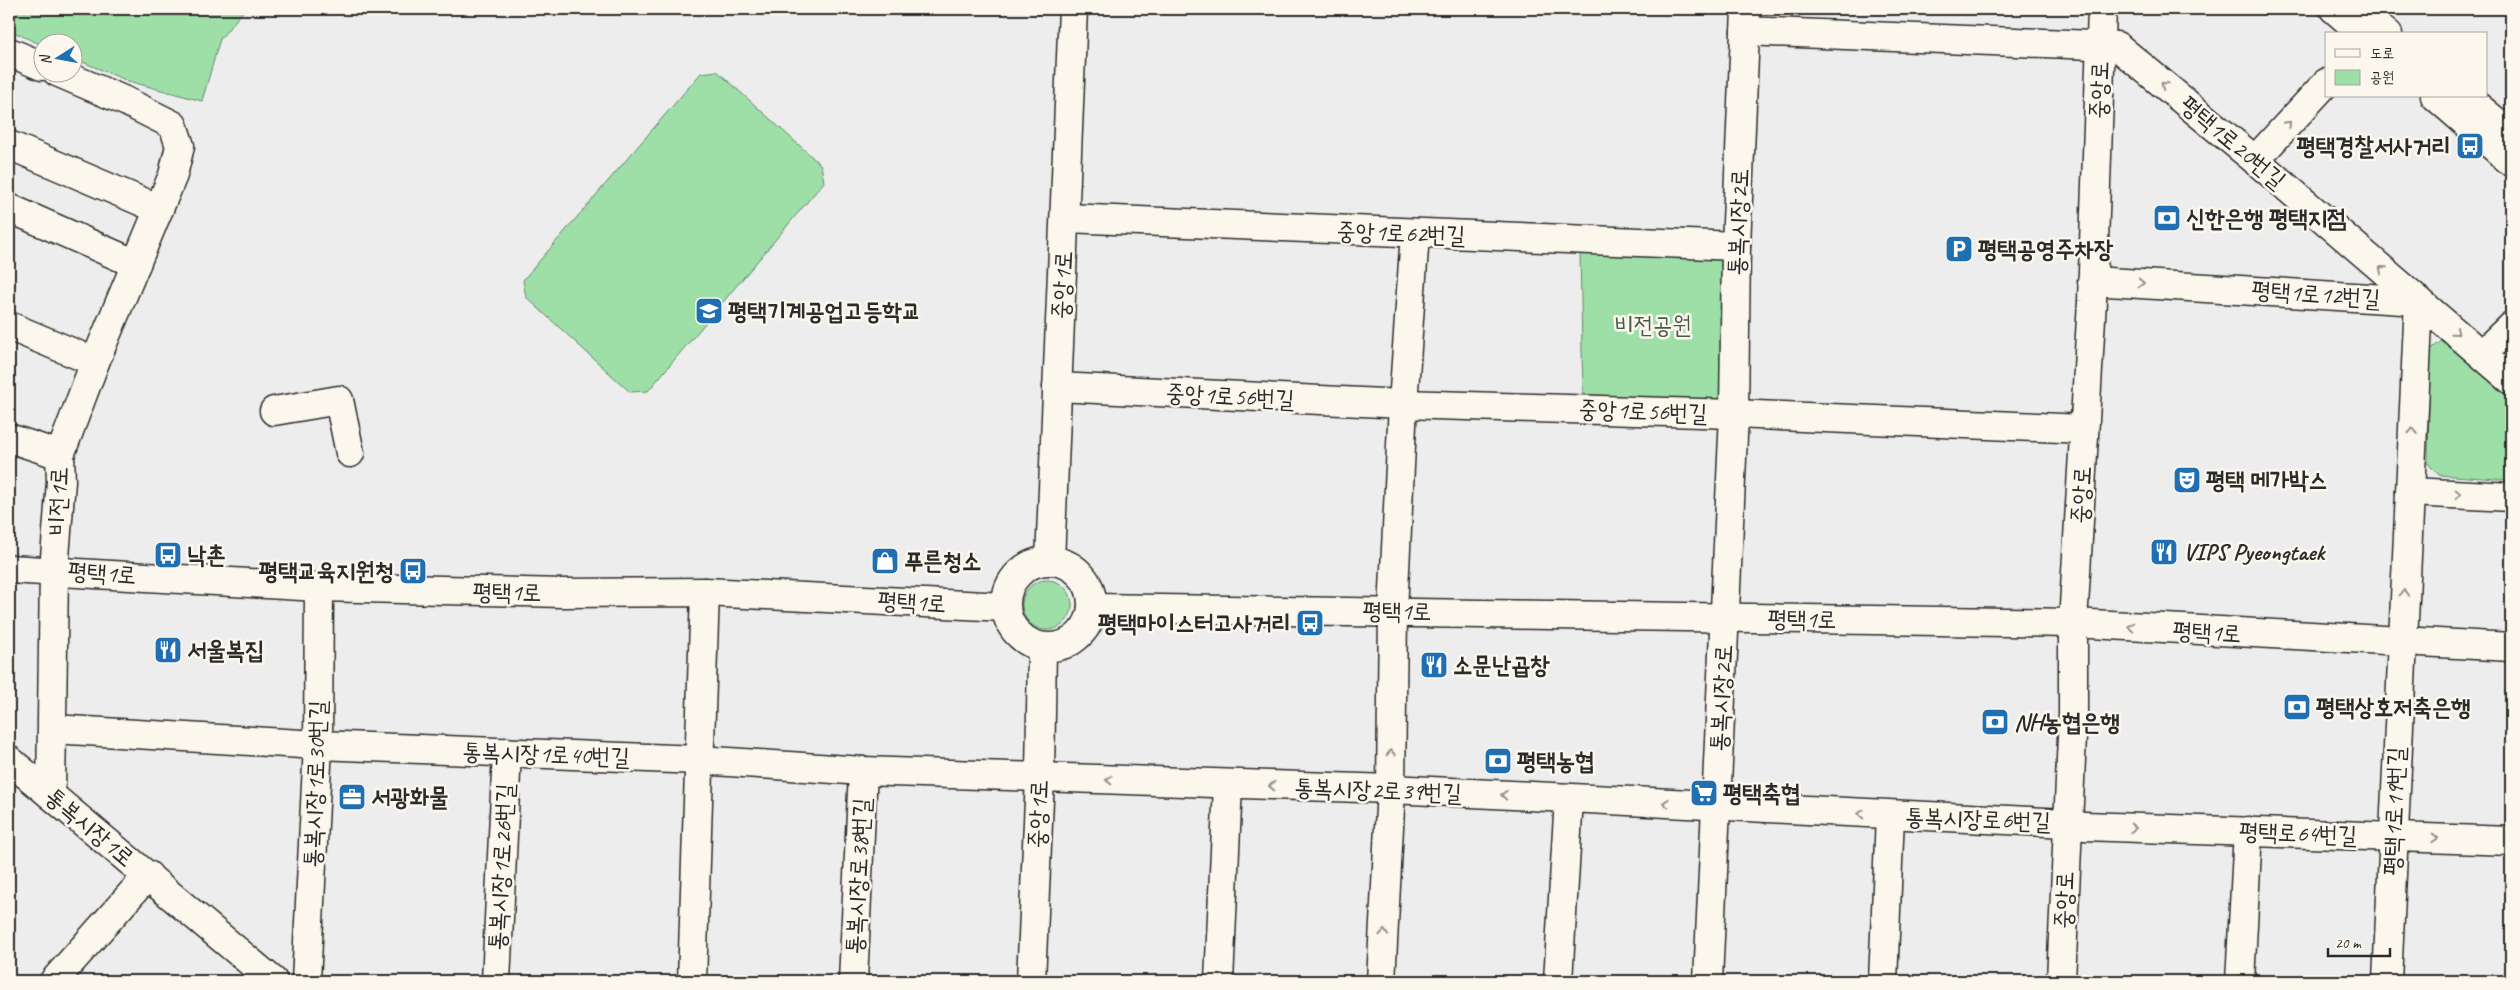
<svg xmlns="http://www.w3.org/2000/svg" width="2520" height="990" font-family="Caveat,'Poor Story',sans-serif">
	<rect width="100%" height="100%" fill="#ededee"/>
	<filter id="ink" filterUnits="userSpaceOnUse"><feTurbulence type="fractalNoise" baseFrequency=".02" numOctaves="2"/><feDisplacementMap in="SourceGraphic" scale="10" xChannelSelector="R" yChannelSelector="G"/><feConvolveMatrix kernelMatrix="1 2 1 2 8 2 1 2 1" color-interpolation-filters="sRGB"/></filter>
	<g filter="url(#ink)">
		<g fill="#9edfa8" stroke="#64856a">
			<polygon points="9,9 245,9 220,39 202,101 128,81 73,58 72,42 42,42 42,45 9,30"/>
			<polygon points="717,71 821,165 824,182 648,391 630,392 526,297 523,280 701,73"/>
			<polygon points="1580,252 1727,252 1724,401 1583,398"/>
			<polygon points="2443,340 2511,398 2511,480 2439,475 2428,464 2430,350"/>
			<circle cx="1047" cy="605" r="25"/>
		</g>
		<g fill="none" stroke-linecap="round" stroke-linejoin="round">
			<defs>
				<g id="minor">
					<polyline points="2334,9 2363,34"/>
					<polyline points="2357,9 2388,34"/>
					<polyline points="1745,31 2117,46 2255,160 2511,380"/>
					<polyline points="9,52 42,66"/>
					<polyline points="2435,96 2511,162"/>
					<polyline points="2465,96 2511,134"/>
					<polyline points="9,145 159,209"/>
					<polyline points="2255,160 2326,83"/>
					<polyline points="9,208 136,264"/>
					<polyline points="1066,218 1736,246"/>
					<polyline points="2092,281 2419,301"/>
					<polyline points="9,326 95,362"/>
					<polyline points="2482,354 2511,326"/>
					<polyline points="1057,387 1403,404 1734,414 2084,429"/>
					<polyline points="274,411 339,400 350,453"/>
					<polyline points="9,438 60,455"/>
					<polyline points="2410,492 2511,497"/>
					<circle cx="1049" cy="604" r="43"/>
					<polyline points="1050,561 1073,9"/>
					<polyline points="9,569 319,587 563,593 705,592 1005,607"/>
					<polyline points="1092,608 2073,623 2511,647"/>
					<polyline points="53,729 318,745 699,760 863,771 1391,789 2067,823"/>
					<polyline points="9,760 273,981"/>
					<polyline points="51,795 54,570 61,481 60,455 95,362 173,175 180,146 173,125 125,101 57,72"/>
					<polyline points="2084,826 2511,841"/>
					<polyline points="54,981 148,875"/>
					<polyline points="306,981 318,745 319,587"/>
					<polyline points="496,981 507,752"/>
					<polyline points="692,981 705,592"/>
					<polyline points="853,981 863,771"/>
					<polyline points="1031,981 1040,777 1042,647"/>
					<polyline points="1219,981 1228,785"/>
					<polyline points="1381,981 1391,789 1393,611 1403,404 1415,234"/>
					<polyline points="1558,981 1569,798"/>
					<polyline points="1708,981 1734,414 1736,246 1746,9"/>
					<polyline points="1883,981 1890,816"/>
					<polyline points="2061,981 2073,714 2073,623 2092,301 2102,9"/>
					<polyline points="2240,981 2248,831"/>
					<polyline points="2387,981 2419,301"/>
				</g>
			</defs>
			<use href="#minor" stroke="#2b2b2b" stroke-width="31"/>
			<use href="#minor" stroke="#fbf7ec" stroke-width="28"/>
		</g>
		<defs><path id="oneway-chevron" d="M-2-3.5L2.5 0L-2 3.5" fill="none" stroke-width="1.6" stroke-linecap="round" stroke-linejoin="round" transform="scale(1.25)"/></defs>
		<g stroke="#93918c">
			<use href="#oneway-chevron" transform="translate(2164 85) rotate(-141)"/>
			<use href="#oneway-chevron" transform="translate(2288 124) rotate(-47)"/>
			<use href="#oneway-chevron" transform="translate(2382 269) rotate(-139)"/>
			<use href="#oneway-chevron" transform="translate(2141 283) rotate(4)"/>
			<use href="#oneway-chevron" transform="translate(2456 332) rotate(41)"/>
			<use href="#oneway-chevron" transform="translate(2413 431) rotate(-87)"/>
			<use href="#oneway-chevron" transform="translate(2458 494) rotate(3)"/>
			<use href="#oneway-chevron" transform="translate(2404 593) rotate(-87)"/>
			<use href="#oneway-chevron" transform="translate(2131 627) rotate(-177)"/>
			<use href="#oneway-chevron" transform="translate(1391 753) rotate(-89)"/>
			<use href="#oneway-chevron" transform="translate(1109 780) rotate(-178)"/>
			<use href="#oneway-chevron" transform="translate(1272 786) rotate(-178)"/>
			<use href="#oneway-chevron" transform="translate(1504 795) rotate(-177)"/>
			<use href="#oneway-chevron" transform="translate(1666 803) rotate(-177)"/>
			<use href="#oneway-chevron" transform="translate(1861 814) rotate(-177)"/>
			<use href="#oneway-chevron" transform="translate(2133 828) rotate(2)"/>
			<use href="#oneway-chevron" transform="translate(2435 838) rotate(2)"/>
			<use href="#oneway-chevron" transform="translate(1384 933) rotate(-87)"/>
		</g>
	</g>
	<defs>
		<symbol id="bus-square" viewBox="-11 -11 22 22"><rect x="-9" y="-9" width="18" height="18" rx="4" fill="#1f6fb2" stroke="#fbf7ec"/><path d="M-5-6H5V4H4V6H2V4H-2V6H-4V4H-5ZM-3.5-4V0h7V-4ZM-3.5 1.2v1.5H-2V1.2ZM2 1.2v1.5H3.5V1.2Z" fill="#fff"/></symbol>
		<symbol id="bank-square" viewBox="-11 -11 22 22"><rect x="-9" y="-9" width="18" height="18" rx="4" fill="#1f6fb2" stroke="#fbf7ec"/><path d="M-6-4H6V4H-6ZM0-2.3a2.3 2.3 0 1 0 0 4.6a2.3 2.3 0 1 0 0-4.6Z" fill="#fff"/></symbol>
		<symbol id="parking-square" viewBox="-11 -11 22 22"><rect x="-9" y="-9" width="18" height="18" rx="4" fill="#1f6fb2" stroke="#fbf7ec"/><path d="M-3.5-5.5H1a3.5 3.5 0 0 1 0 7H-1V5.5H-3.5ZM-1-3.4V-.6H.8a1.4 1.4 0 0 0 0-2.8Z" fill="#fff"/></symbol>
		<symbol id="school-square" viewBox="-11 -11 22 22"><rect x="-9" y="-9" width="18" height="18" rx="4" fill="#1f6fb2" stroke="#fbf7ec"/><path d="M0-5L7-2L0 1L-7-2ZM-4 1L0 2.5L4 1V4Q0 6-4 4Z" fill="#fff"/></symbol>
		<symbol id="theatre-square" viewBox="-11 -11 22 22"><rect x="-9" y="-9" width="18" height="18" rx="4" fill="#1f6fb2" stroke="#fbf7ec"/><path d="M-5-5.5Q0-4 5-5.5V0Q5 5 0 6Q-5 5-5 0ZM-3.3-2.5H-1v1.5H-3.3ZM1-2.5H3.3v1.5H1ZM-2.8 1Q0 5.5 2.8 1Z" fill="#fff"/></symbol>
		<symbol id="restaurant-square" viewBox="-11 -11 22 22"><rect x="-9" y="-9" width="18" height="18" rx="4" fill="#1f6fb2" stroke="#fbf7ec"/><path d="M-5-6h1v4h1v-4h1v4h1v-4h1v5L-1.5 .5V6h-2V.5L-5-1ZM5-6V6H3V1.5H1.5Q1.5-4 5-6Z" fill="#fff"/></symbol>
		<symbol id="shop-square" viewBox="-11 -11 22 22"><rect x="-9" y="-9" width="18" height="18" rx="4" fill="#1f6fb2" stroke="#fbf7ec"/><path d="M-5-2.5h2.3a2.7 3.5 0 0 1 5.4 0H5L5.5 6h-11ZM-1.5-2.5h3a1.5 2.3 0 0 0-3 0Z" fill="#fff"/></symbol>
		<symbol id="supermarket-square" viewBox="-11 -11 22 22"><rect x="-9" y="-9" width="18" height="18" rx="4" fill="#1f6fb2" stroke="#fbf7ec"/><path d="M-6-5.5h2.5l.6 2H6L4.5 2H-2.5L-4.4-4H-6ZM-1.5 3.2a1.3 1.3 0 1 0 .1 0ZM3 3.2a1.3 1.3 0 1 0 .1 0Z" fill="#fff"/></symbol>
		<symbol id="office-square" viewBox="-11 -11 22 22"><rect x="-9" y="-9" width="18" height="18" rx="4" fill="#1f6fb2" stroke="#fbf7ec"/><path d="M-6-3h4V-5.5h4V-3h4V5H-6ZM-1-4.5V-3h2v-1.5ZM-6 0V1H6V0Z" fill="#fff"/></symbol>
	</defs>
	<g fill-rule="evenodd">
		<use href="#bus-square" x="2454" y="130" width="32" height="32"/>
		<use href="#bank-square" x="2151" y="202" width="32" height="32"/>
		<use href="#parking-square" x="1943" y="233" width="32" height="32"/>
		<use href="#school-square" x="693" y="295" width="32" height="32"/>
		<use href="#theatre-square" x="2171" y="464" width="32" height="32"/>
		<use href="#restaurant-square" x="2148" y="536" width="32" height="32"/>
		<use href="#bus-square" x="152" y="539" width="32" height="32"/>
		<use href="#shop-square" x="869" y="545" width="32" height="32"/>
		<use href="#bus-square" x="397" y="555" width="32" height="32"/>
		<use href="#bus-square" x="1294" y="607" width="32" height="32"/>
		<use href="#restaurant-square" x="152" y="634" width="32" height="32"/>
		<use href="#restaurant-square" x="1418" y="649" width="32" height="32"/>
		<use href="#bank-square" x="2281" y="691" width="32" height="32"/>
		<use href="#bank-square" x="1979" y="706" width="32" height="32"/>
		<use href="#bank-square" x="1482" y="745" width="32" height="32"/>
		<use href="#supermarket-square" x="1688" y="777" width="32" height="32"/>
		<use href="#office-square" x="336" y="781" width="32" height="32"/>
	</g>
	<g text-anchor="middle" stroke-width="5" stroke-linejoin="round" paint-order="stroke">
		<g font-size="24" fill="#2b2b2b" stroke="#fbf7ec">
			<text transform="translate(2099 90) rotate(-88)" y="8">중앙로</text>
			<text transform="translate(2233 142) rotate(40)" y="8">평택1로20번길</text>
			<text transform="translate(1738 222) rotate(-88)" y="8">통복시장2로</text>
			<text transform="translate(1401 233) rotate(2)" y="8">중앙1로62번길</text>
			<text transform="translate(1062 285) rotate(-87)" y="8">중앙1로</text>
			<text transform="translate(2316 294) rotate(4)" y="8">평택1로12번길</text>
			<text transform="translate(1230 396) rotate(3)" y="8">중앙1로56번길</text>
			<text transform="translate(1643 411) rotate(2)" y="8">중앙1로56번길</text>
			<text transform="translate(2081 495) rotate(-87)" y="8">중앙로</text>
			<text transform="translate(58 501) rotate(-88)" y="8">비전1로</text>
			<text transform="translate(102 573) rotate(4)" y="8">평택1로</text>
			<text transform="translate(507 592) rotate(1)" y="8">평택1로</text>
			<text transform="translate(912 602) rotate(3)" y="8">평택1로</text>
			<text transform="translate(1397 611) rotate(1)" y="8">평택1로</text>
			<text transform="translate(1802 619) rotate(1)" y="8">평택1로</text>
			<text transform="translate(2207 632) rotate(3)" y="8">평택1로</text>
			<text transform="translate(1721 698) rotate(-87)" y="8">통복시장2로</text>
			<text transform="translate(546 754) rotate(2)" y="8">통복시장1로40번길</text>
			<text transform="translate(315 784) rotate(-88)" y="8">통복시장1로30번길</text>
			<text transform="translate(1378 790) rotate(2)" y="8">통복시장2로39번길</text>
			<text transform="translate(2394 811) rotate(-88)" y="8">평택1로19번길</text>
			<text transform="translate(1038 814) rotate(-88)" y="8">중앙1로</text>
			<text transform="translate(1978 819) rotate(2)" y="8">통복시장로6번길</text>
			<text transform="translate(90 827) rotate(40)" y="8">통복시장1로</text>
			<text transform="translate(2298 833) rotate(2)" y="8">평택로64번길</text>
			<text transform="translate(501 867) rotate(-87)" y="8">통복시장1로26번길</text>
			<text transform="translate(858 876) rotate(-87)" y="8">통복시장로38번길</text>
			<text transform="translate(2064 900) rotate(-88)" y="8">중앙로</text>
		</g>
		<g font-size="24" font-weight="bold" fill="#2b2b2b" stroke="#fbf7ec" text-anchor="start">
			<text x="2451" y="154" text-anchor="end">평택경찰서사거리</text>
			<text x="2186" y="226">신한은행 평택지점</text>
			<text x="1978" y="257">평택공영주차장</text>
			<text x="728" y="319">평택기계공업고등학교</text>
			<text x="2206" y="488">평택 메가박스</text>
			<text x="2183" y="560">VIPS Pyeongtaek</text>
			<text x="187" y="563">낙촌</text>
			<text x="904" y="569">푸른청소</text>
			<text x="394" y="579" text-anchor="end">평택교육지원청</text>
			<text x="1291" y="631" text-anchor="end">평택마이스터고사거리</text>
			<text x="187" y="658">서울복집</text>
			<text x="1453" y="673">소문난곱창</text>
			<text x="2316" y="715">평택상호저축은행</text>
			<text x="2014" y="730">NH농협은행</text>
			<text x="1517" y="769">평택농협</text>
			<text x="1723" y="801">평택축협</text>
			<text x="371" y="805">서광화물</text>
		</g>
		<g font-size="24" fill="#48584a" stroke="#fbf7ec">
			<text x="1653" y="333">비전공원</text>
		</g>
	</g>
	<rect width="2520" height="990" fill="none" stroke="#fbf7ec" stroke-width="30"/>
	<rect x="15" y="15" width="2490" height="960" fill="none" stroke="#2b2b2b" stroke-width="2" filter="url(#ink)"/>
	<rect x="2325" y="32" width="162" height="65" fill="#fbf7ec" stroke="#a8a59f"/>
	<rect x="2335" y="49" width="25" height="8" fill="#fbf7ec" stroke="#a8a59f"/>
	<text x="2370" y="58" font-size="15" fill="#2b2b2b">도로</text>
	<rect x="2335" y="70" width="25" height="15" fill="#9edfa8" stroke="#a8a59f"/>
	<text x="2370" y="82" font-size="15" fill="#2b2b2b">공원</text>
	<g transform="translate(58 58) rotate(259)"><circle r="24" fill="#fbf7ec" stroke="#a8a59f"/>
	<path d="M0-4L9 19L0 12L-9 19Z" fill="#1f6fb2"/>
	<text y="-8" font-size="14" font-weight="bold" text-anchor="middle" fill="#2b2b2b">N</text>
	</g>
	<path d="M2328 948v8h62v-8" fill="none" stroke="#2b2b2b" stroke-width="2.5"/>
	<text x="2335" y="948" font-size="15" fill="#2b2b2b" stroke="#fbf7ec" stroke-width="4" paint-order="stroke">20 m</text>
</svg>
